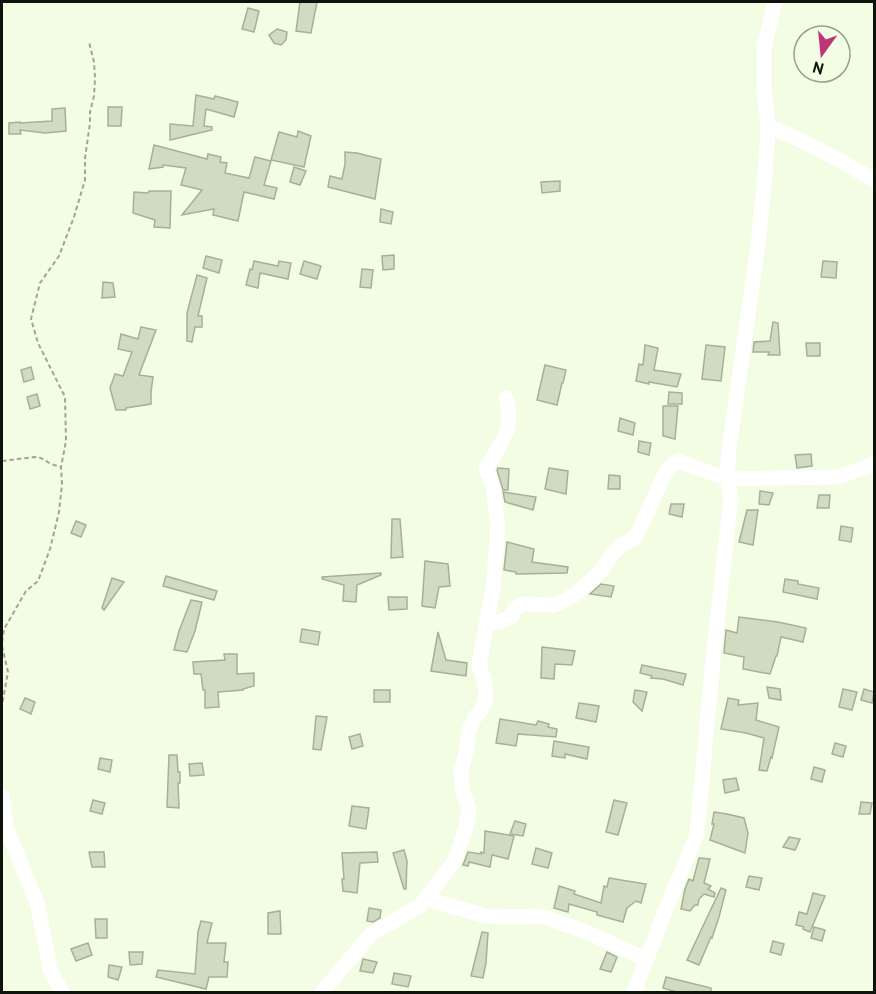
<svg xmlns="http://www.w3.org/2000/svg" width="876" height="994" font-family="'PT Sans',sans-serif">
	<rect width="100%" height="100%" fill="#f2fde3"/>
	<g fill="#d0dbc1" stroke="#a6b098" stroke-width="1.5">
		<polygon points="300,2 317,2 311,33 296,31"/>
		<polygon points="248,8 259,11 254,32 242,29"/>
		<polygon points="277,29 287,32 286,40 281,45 274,43 269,35"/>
		<polygon points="196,95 214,99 215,96 238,102 234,117 206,109 204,126 212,127 212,130 170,140 170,124 193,126"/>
		<polygon points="108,107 122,107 121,126 108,126"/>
		<polygon points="65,108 66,131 45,133 20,130 21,134 9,134 9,123 20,122 20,123 52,121 52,109"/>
		<polygon points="298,131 311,136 304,167 271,160 279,132 297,137"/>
		<polygon points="154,145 207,159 208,154 221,157 220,162 227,163 225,173 249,178 255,157 271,161 264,185 277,188 274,199 244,192 238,221 213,215 214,209 182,215 202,190 181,185 186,168 163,165 163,167 149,169"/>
		<polygon points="345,152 357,153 381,159 375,199 328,187 330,176 342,179 345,164"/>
		<polygon points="294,167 306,171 300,185 290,182"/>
		<polygon points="560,181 560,191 542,193 541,182"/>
		<polygon points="149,191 171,191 170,228 154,227 155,220 133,213 134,192 148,193"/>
		<polygon points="381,209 393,212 391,224 380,222"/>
		<polygon points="394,255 394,269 383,270 382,256"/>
		<polygon points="206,256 222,260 219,273 203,268"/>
		<polygon points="254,261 278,266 279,261 291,263 288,279 260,273 258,288 246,285 250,269 252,270"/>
		<polygon points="304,261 321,266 317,279 300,274"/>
		<polygon points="823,261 837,262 836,278 821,277"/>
		<polygon points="362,269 373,270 371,288 360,287"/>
		<polygon points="197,275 207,278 198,316 202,316 202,327 195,327 192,342 187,341 187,313"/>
		<polygon points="103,282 113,283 115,297 102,298"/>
		<polygon points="773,322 778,323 780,355 768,355 769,352 753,352 754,342 770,341"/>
		<polygon points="141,327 156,330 139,375 153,377 151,392 151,404 126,408 126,410 116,410 110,388 115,374 123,376 132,352 118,349 121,334 138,339"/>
		<polygon points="806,343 820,343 820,356 807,356"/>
		<polygon points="645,345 658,348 654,370 681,374 677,387 649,382 649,384 636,381 639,364 643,365"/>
		<polygon points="706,345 725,347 721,381 702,379"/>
		<polygon points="545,365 566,370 563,383 562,383 557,405 537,400"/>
		<polygon points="31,367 34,379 24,382 21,370"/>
		<polygon points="669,392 682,393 682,404 668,404"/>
		<polygon points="37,394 40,406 30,409 27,397"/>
		<polygon points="663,406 678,406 675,439 663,436"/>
		<polygon points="620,418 635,423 633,435 618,431"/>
		<polygon points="639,441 651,443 649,455 638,452"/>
		<polygon points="811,454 812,466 797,468 795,455"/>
		<polygon points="498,468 509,469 508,490 503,490 497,470"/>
		<polygon points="549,468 568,471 566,494 545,489"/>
		<polygon points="609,475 620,476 620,489 608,489"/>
		<polygon points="760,491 773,493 769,505 759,504"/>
		<polygon points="503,492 536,497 533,510 505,502"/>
		<polygon points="819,495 830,495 829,508 817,508"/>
		<polygon points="671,504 684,504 682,517 669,514"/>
		<polygon points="747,510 758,510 753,545 739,542"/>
		<polygon points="392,519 400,519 403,557 391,558"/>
		<polygon points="76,521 86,525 81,537 71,533"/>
		<polygon points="841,526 853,528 851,542 839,540"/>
		<polygon points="507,542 534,549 532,562 568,567 567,573 516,574 516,572 504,570"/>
		<polygon points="425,561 448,564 450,586 439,587 435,608 422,606"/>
		<polygon points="381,573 381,575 357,585 356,602 343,601 344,585 322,579 322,577"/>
		<polygon points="166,576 217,591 214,600 163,586"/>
		<polygon points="112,578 124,582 104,610 102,608"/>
		<polygon points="785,579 798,581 798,584 819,588 817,599 783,592"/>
		<polygon points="601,584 614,586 611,597 590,594"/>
		<polygon points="388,597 407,597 407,609 389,610"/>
		<polygon points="191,600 202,602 195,631 187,652 174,650 179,631"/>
		<polygon points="739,617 778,622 806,628 803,642 781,637 777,656 776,656 770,674 743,669 744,657 724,653 726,630 737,633"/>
		<polygon points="302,629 320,632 318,645 300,642"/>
		<polygon points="438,632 446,660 467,663 466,676 431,671"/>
		<polygon points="542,647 575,651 572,665 555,664 554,679 541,678"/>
		<polygon points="224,654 237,654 237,674 254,673 254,686 243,689 243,690 218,692 219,707 205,708 205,690 203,690 201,674 194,674 193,662 225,660"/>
		<polygon points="642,665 686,674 683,685 663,679 651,678 652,676 640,673"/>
		<polygon points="767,687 780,689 781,700 769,698"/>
		<polygon points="843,689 857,692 852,710 839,707"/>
		<polygon points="864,689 874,692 872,703 861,700"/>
		<rect x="374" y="690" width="16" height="12"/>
		<polygon points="635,690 647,692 642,711 633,702"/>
		<polygon points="25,698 35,702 31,714 20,709"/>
		<polygon points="728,698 739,700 738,705 758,703 756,720 779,727 772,758 771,757 767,771 759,770 764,738 746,733 721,729"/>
		<polygon points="579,703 599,706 596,722 576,718"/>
		<polygon points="316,716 327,717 321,750 313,749"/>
		<polygon points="500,719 536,725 538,721 549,724 548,727 557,729 556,737 518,734 516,746 496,743"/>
		<polygon points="360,734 363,746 352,749 349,737"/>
		<polygon points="554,741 589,747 587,759 565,754 565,758 552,756"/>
		<polygon points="835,743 846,746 843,757 832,754"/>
		<polygon points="169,755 177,755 178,772 180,772 180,783 178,783 179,808 167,807"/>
		<polygon points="100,758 112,760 110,772 98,769"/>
		<polygon points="202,763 204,775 190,776 189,764"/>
		<polygon points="814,767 825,770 822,782 811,779"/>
		<polygon points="736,778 739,790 725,793 723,780"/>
		<polygon points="93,800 105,803 102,814 90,811"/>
		<polygon points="614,800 627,803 618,835 606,832"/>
		<polygon points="861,802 872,803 870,814 859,814"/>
		<polygon points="352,806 369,808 366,829 349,826"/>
		<polygon points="714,812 727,814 744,818 748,833 745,853 710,840 714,824 712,824"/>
		<polygon points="515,821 526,824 523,836 510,834"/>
		<polygon points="485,831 514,836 508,859 492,855 490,867 469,862 468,866 463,865 468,852 481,854 481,852 484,853"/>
		<polygon points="789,837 800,839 795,850 783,847"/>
		<polygon points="536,848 552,853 548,868 532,864"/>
		<polygon points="404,850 407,861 406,889 404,889 393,853"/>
		<polygon points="89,852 104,852 105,867 92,867"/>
		<polygon points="377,852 378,862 360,863 357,893 343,891 342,879 344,879 342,853"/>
		<polygon points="699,858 710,859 704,883 711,886 708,889 715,893 714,897 704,894 699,899 698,905 695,905 690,911 681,909 685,889 689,879 693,881"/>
		<polygon points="749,876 762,878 759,890 746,887"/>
		<polygon points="609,878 646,884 641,903 636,901 627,908 623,922 597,915 597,912 569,904 568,912 554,908 559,886 575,891 574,894 601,903 604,886 607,887"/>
		<polygon points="721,888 726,890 719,917 712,938 711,937 699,965 687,960"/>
		<polygon points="813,893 825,896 810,932 803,929 804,927 796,925 799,912 807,914"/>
		<polygon points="369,908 381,910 380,918 373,922 367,921"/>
		<polygon points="280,911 281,934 268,934 268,913"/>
		<polygon points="95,919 107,919 107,938 96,938"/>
		<polygon points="201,921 212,923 207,943 226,943 224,962 228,962 227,977 209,977 206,989 156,977 158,970 195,974 198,932"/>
		<polygon points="814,927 825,930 822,941 811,938"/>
		<polygon points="482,932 488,933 486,963 483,978 471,976"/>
		<polygon points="773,941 784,944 781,955 770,952"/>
		<polygon points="88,943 92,955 76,961 71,949"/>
		<polygon points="129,952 143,952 142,964 130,965"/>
		<polygon points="607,952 617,957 611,972 600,969"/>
		<polygon points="363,959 377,962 373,973 360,971"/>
		<polygon points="109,965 122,967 118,980 108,977"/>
		<polygon points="394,973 411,976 408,987 392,984"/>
		<polygon points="666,977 711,988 711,993 680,993 663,988"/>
	</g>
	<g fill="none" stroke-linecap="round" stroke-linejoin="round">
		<g stroke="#9fa794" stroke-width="2" stroke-dasharray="4.5 3" stroke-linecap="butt">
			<polyline points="2,461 34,457 41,458 51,464 61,467"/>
			<polyline points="2,642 4,629 26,591 38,581 50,549 59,512 62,484 61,467 66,441 65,397 38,343 31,319 40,283 59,256 74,217 85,180 85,158 90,123 90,112 94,96 95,78 94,62 89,42"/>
			<polyline points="2,646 8,672 2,705"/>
		</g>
		<g stroke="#fff" stroke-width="15">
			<path d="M768,126c37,15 72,34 106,54"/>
			<polyline points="488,623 499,622 511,617 515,609 523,604 553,605 566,600 578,592 602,570 612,555 621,545 630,541 637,535 665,473 671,466 678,461 727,479 838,477 874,464"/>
			<polyline points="2,796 7,829 38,906 50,970 62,992"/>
			<polyline points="426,899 486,916 545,917 591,934 647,960"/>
			<path d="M322,992l49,-58 49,-28 35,-46 11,-33 3,-19 -7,-18 -1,-20 5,-17 3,-22 5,-13 7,-7 5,-13 -1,-15 -6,-18 14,-77 5,-62 -5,-39 -7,-18c15,-26 29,-41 20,-71"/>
			<polyline points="634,992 666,909 697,834 713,659 731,497 727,479 729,449 758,245 765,176 768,126 764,89 764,48 775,2"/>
		</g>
	</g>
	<rect width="876" height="994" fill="none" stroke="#10130b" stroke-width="6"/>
	<g transform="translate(822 54) rotate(195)"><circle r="28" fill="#f2fde3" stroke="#989f8d" stroke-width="1.5"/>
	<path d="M0-4.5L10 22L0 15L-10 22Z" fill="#bc3576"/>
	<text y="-9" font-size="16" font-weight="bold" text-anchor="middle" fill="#10130b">N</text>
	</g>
</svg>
